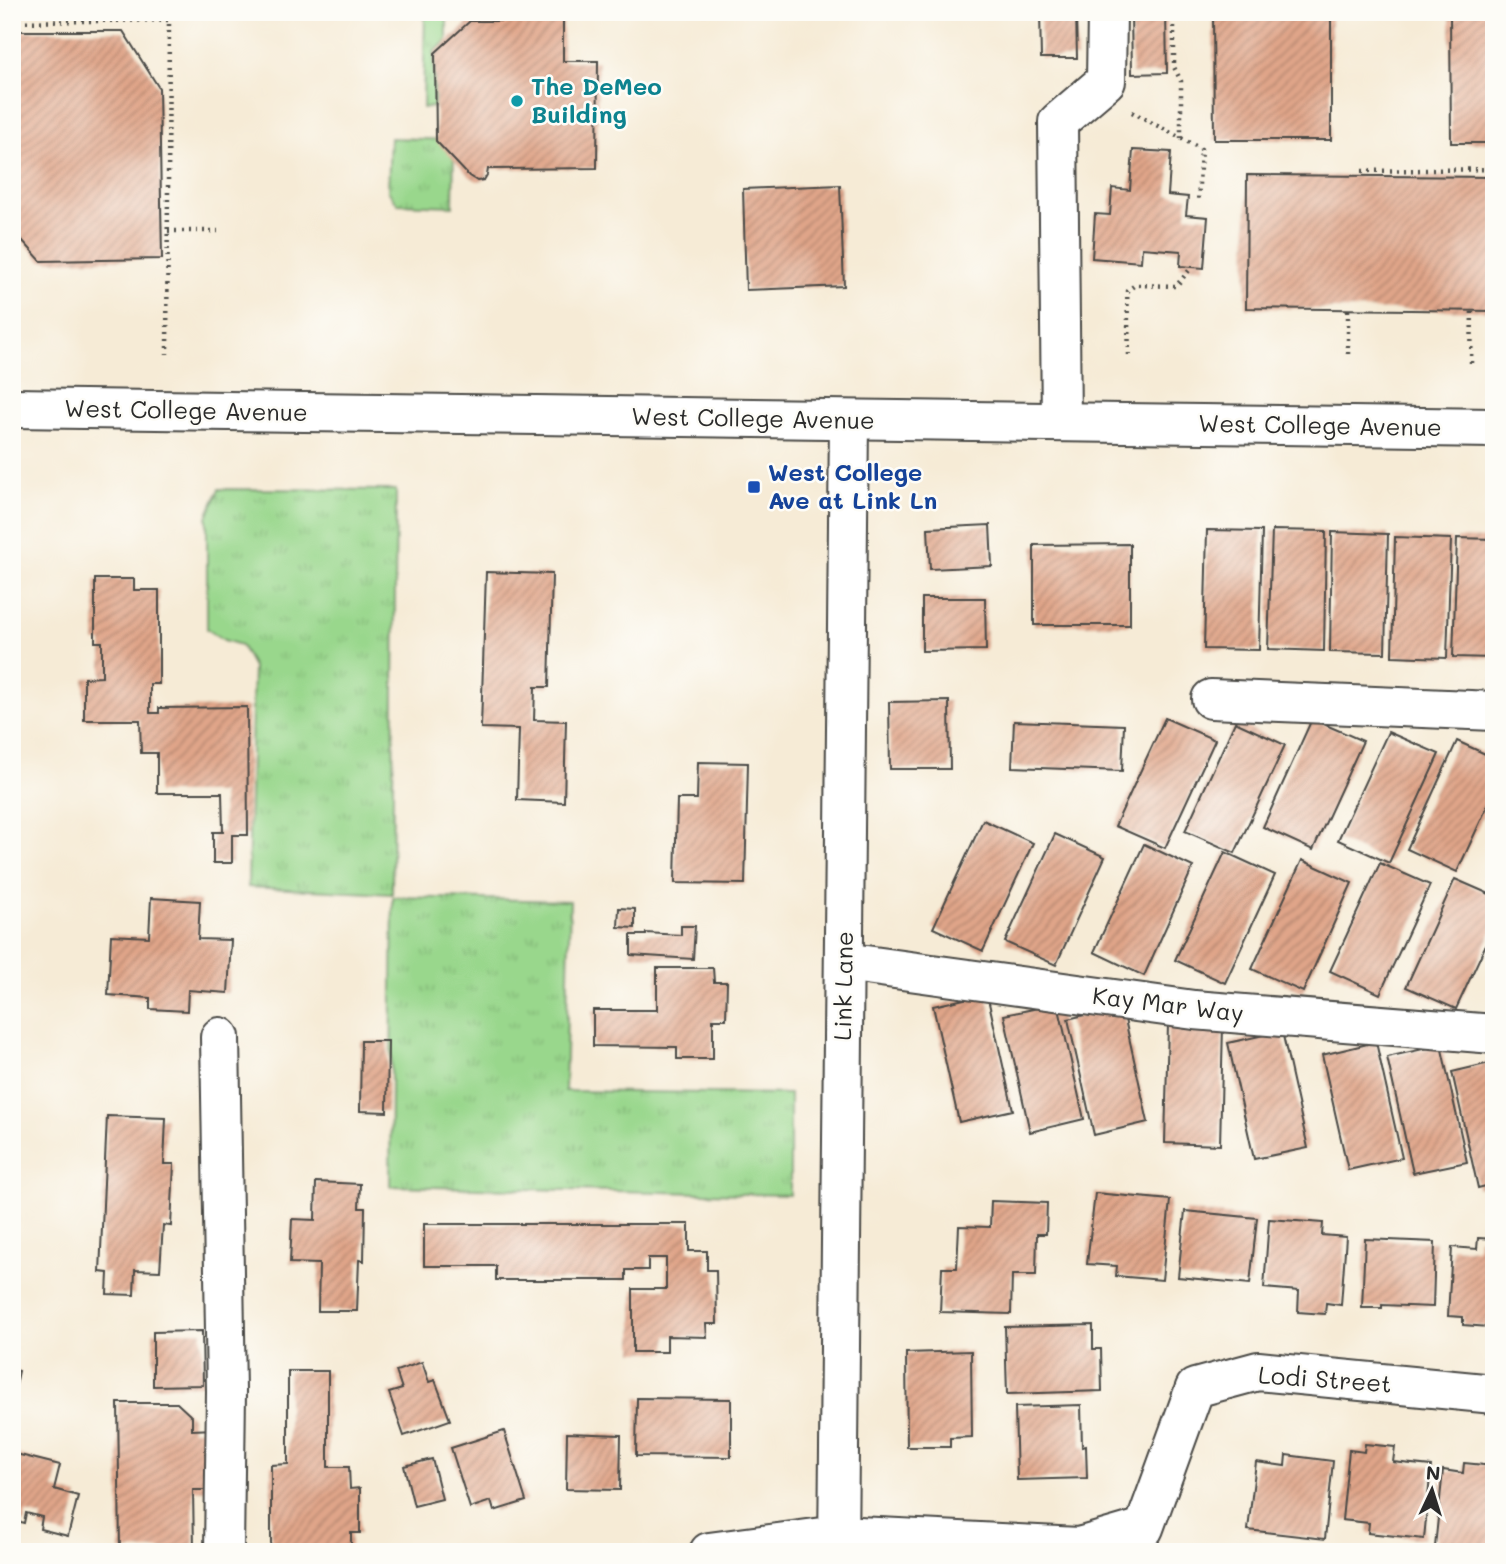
<svg xmlns="http://www.w3.org/2000/svg" width="1506" height="1564" font-family="Mali,sans-serif">
	<defs>
		<pattern id="grass-tufts" width="24" height="20" patternUnits="userSpaceOnUse" patternTransform="scale(1.75)"><rect width="24" height="20" fill="#99d78c"/><path d="M3 7l-1-3M5 7V3M7 7l1-3M15 17l-1-3M17 17v-4M19 17l1-3" fill="none" stroke="#84b979"/></pattern>
		<pattern id="building-hatch" width="6" height="6" patternUnits="userSpaceOnUse" patternTransform="scale(1.75)"><rect width="6" height="6" fill="#e0a589"/><path d="M-1 1l2-2M0 6l6-6M5 7l2-2" fill="none" stroke="#b68770"/></pattern>
	</defs>
	<rect width="100%" height="100%" fill="#fdfcf7"/>
	<filter id="ink" filterUnits="userSpaceOnUse"><feTurbulence type="fractalNoise" baseFrequency=".0143" numOctaves="2"/><feDisplacementMap in="SourceGraphic" scale="14" xChannelSelector="R" yChannelSelector="G"/><feConvolveMatrix kernelMatrix="1 2 1 2 8 2 1 2 1" color-interpolation-filters="sRGB"/></filter>
	<filter id="wash" filterUnits="userSpaceOnUse"><feTurbulence type="fractalNoise" baseFrequency=".00686" numOctaves="4" result="noise"/><feDisplacementMap in="SourceGraphic" scale="28" xChannelSelector="R" yChannelSelector="G"/><feGaussianBlur stdDeviation="1.57" result="paint"/><feColorMatrix in="noise" values="0 0 0 0 0 0 0 0 0 0 0 0 0 0 0 0 0 1.4 0 .05"/><feComposite in="paint" operator="in"/></filter>
	<g filter="url(#wash)">
		<rect width="100%" height="100%" fill="#f6ebd6"/>
		<g fill="url(#grass-tufts)" stroke="#62815c" stroke-width="2">
			<polygon points="425,12 447,12 447,40 434,52 434,107 423,108"/>
			<polygon points="390,138 454,140 453,206 398,204 388,191"/>
			<polygon points="219,489 396,490 392,894 248,887 253,667 241,645 224,640 207,629 207,517"/>
			<polygon points="393,897 570,901 565,1091 790,1094 790,1195 390,1186"/>
		</g>
		<g id="blocks">
			<g fill="url(#building-hatch)">
				<polygon points="1040,12 1076,12 1077,58 1041,58"/>
				<polygon points="1131,12 1166,12 1167,73 1132,74"/>
				<polygon points="1213,12 1331,12 1331,140 1214,140"/>
				<polygon points="1450,12 1494,12 1494,143 1451,143"/>
				<polygon points="470,21 563,21 563,61 598,61 597,168 488,169 487,175 484,180 477,181 469,176 436,141 435,53"/>
				<polygon points="12,31 123,31 159,88 162,259 41,261 12,229"/>
				<polygon points="1133,150 1171,152 1168,195 1188,197 1186,215 1208,217 1204,268 1180,266 1181,251 1142,248 1141,262 1092,258 1095,214 1110,215 1112,188 1130,190"/>
				<polygon points="1247,175 1494,177 1494,311 1246,308"/>
				<polygon points="840,185 844,286 746,290 743,189"/>
				<polygon points="990,525 992,566 930,569 928,528"/>
				<polygon points="1207,530 1262,531 1259,650 1204,649"/>
				<polygon points="1272,530 1326,531 1324,651 1268,649"/>
				<polygon points="1332,532 1388,534 1385,653 1330,652"/>
				<polygon points="1395,537 1451,539 1447,658 1392,656"/>
				<polygon points="1457,538 1494,539 1494,658 1453,657"/>
				<polygon points="1130,544 1130,625 1034,625 1034,545"/>
				<polygon points="486,572 552,574 549,687 535,687 534,720 566,721 564,802 517,800 519,729 481,728"/>
				<polygon points="95,579 134,579 134,590 159,590 159,684 150,684 150,713 159,713 159,708 247,707 248,835 232,835 232,863 213,863 213,832 223,832 222,793 157,793 157,753 141,753 140,720 84,720 84,678 102,677 102,642 95,642"/>
				<polygon points="922,598 985,598 986,650 922,651"/>
				<polygon points="949,701 950,769 890,769 889,702"/>
				<polygon points="1165,718 1215,740 1165,848 1115,826"/>
				<polygon points="1312,719 1363,741 1313,850 1263,827"/>
				<polygon points="1014,721 1124,725 1122,771 1012,767"/>
				<polygon points="1235,722 1285,745 1235,853 1185,831"/>
				<polygon points="1388,732 1439,754 1389,863 1338,840"/>
				<polygon points="1457,741 1494,758 1494,792 1457,872 1407,849"/>
				<polygon points="698,762 748,763 745,884 675,883 677,799 697,799"/>
				<polygon points="983,820 1033,843 983,951 933,928"/>
				<polygon points="1055,834 1105,857 1056,965 1005,942"/>
				<polygon points="1144,844 1193,867 1144,976 1094,952"/>
				<polygon points="1225,852 1275,875 1225,983 1175,960"/>
				<polygon points="1302,860 1352,883 1303,992 1252,969"/>
				<polygon points="1380,863 1430,885 1380,994 1330,971"/>
				<polygon points="1455,879 1494,896 1494,927 1456,1009 1406,987"/>
				<polygon points="151,898 200,901 198,939 231,940 228,993 188,990 187,1011 150,1009 150,998 108,995 111,935 149,937"/>
				<polygon points="619,908 635,909 635,928 618,927"/>
				<polygon points="681,926 695,926 693,959 631,955 631,935 646,935 646,933 681,935"/>
				<polygon points="657,968 713,968 714,982 727,982 726,1019 713,1019 713,1059 677,1059 677,1047 593,1046 593,1010 657,1010"/>
				<polygon points="987,994 1013,1110 959,1122 933,1006"/>
				<polygon points="1058,1004 1084,1119 1030,1132 1004,1015"/>
				<polygon points="1122,1006 1148,1122 1094,1135 1068,1019"/>
				<polygon points="1168,1024 1223,1026 1220,1145 1165,1143"/>
				<polygon points="1282,1031 1308,1148 1254,1159 1228,1043"/>
				<polygon points="361,1041 388,1041 387,1112 360,1111"/>
				<polygon points="1376,1042 1402,1158 1348,1170 1322,1055"/>
				<polygon points="1441,1045 1467,1162 1413,1173 1387,1057"/>
				<polygon points="1494,1062 1494,1184 1478,1188 1452,1072"/>
				<polygon points="107,1116 166,1118 164,1164 174,1164 171,1226 163,1225 160,1271 135,1270 134,1295 107,1294 108,1273 100,1272"/>
				<polygon points="316,1182 360,1184 359,1208 365,1208 364,1261 359,1260 357,1311 318,1311 319,1264 290,1263 292,1219 315,1220"/>
				<polygon points="1095,1193 1170,1200 1162,1280 1116,1276 1117,1266 1087,1264"/>
				<polygon points="991,1201 1047,1203 1046,1234 1037,1234 1036,1275 1012,1275 1011,1314 940,1312 942,1268 957,1268 959,1226 990,1227"/>
				<polygon points="1185,1211 1257,1218 1250,1284 1178,1277"/>
				<polygon points="1269,1219 1323,1223 1322,1235 1346,1237 1341,1305 1326,1303 1325,1314 1298,1312 1299,1291 1264,1288"/>
				<polygon points="424,1224 689,1224 689,1251 707,1251 707,1270 716,1270 717,1324 706,1324 707,1337 667,1336 667,1352 633,1352 633,1289 666,1289 666,1258 648,1258 648,1270 626,1270 626,1280 496,1280 496,1266 424,1266"/>
				<polygon points="1478,1238 1494,1239 1494,1308 1491,1308 1489,1327 1463,1325 1463,1317 1448,1316 1452,1247 1477,1249"/>
				<polygon points="1365,1239 1435,1242 1433,1307 1382,1305 1382,1308 1362,1308"/>
				<polygon points="1093,1325 1093,1349 1101,1349 1102,1391 1007,1394 1005,1327"/>
				<polygon points="202,1331 203,1385 153,1386 153,1332"/>
				<polygon points="971,1351 972,1437 950,1438 950,1447 907,1447 906,1353"/>
				<polygon points="422,1362 429,1382 435,1380 450,1420 404,1436 389,1393 402,1389 396,1371"/>
				<polygon points="12,1369 19,1371 13,1399 12,1399"/>
				<polygon points="288,1371 328,1371 328,1467 349,1467 350,1489 360,1488 360,1533 351,1533 351,1552 271,1552 271,1465 288,1464"/>
				<polygon points="637,1398 731,1399 731,1457 636,1456"/>
				<polygon points="118,1403 177,1403 192,1417 192,1430 215,1429 216,1490 193,1490 194,1549 120,1551"/>
				<polygon points="1081,1405 1082,1447 1086,1446 1087,1478 1017,1480 1015,1407"/>
				<polygon points="504,1431 526,1501 494,1511 491,1501 470,1508 451,1448"/>
				<polygon points="567,1433 621,1435 620,1490 566,1489"/>
				<polygon points="1365,1444 1395,1447 1393,1462 1431,1466 1424,1539 1368,1533 1369,1523 1342,1520 1349,1450 1364,1452"/>
				<polygon points="12,1453 60,1465 54,1489 78,1496 68,1536 40,1529 42,1517 26,1513 24,1523 12,1520"/>
				<polygon points="1286,1455 1333,1461 1325,1539 1248,1530 1256,1462 1285,1466"/>
				<polygon points="432,1459 442,1499 414,1506 404,1466"/>
				<polygon points="1464,1463 1494,1466 1494,1552 1473,1552 1435,1547 1443,1470 1463,1473"/>
			</g>
		</g>
	</g>
	<g filter="url(#ink)">
		<use href="#blocks" fill-opacity="0" stroke="#494845" stroke-width="2"/>
		<g fill="none" stroke-linecap="round" stroke-linejoin="round">
			<defs>
				<g id="minor">
					<polyline points="1061,422 1058,122 1106,81 1107,12"/>
					<polyline points="1211,699 1494,711"/>
					<polyline points="844,962 1194,1010 1494,1034"/>
					<polyline points="220,1037 226,1391 224,1552"/>
					<polyline points="709,1552 838,1535 1079,1547 1144,1528 1195,1388 1258,1371 1494,1394"/>
					<polyline points="838,1552 849,420"/>
				</g>
				<polyline id="major" points="12,408 1494,428"/>
			</defs>
			<use href="#minor" stroke="#494845" stroke-width="42"/>
			<use href="#major" stroke="#494845" stroke-width="42"/>
			<g stroke="#494845" stroke-width="4.5" stroke-dasharray="2 5" stroke-linecap="butt">
				<polyline points="1174,12 1174,67 1181,81 1181,138"/>
				<polyline points="12,22 169,20 167,354"/>
				<polyline points="1132,112 1201,149 1198,202"/>
				<polyline points="1362,171 1494,169"/>
				<polyline points="168,231 218,231"/>
				<polyline points="1348,310 1348,357"/>
				<polyline points="1129,355 1127,291 1135,285 1176,286 1192,267"/>
				<polyline points="1471,363 1472,310"/>
			</g>
			<use href="#minor" stroke="#fff" stroke-width="38"/>
			<use href="#major" stroke="#fff" stroke-width="38"/>
		</g>
	</g>
	<circle fill="#0f9aa8" stroke="#fdfcf7" stroke-width="2.5" cx="517" cy="101" r="7"/>
	<rect fill="#1a4fb4" stroke="#fdfcf7" stroke-width="2.5" x="747" y="480" width="14" height="14" rx="3.5"/>
	<g text-anchor="middle" stroke-width="5" stroke-linejoin="round" paint-order="stroke">
		<g font-size="24" font-weight="bold" fill="#0d838f" stroke="#fdfcf7" text-anchor="start">
			<text x="531" y="95">The DeMeo<tspan x="531" dy="28">Building</tspan></text>
		</g>
		<g font-size="24" fill="#2b2b2b" stroke="#fdfcf7">
			<text transform="translate(186 411) rotate(1)" y="8">West College Avenue</text>
			<text transform="translate(753 419) rotate(1)" y="8">West College Avenue</text>
			<text transform="translate(1320 426) rotate(1)" y="8">West College Avenue</text>
			<text transform="translate(844 986) rotate(-89)" y="8">Link Lane</text>
			<text transform="translate(1168 1005) rotate(7)" y="8">Kay Mar Way</text>
			<text transform="translate(1325 1380) rotate(4)" y="8">Lodi Street</text>
		</g>
		<g font-size="24" font-weight="bold" fill="#164399" stroke="#fdfcf7" text-anchor="start">
			<text x="768" y="481">West College<tspan x="768" dy="28">Ave at Link Ln</tspan></text>
		</g>
	</g>
	<rect width="1506" height="1564" fill="none" stroke="#fdfcf7" stroke-width="42"/>
	<g transform="translate(1432 1490) rotate(4)" stroke="#fdfcf7" stroke-width="5" paint-order="stroke">
	<path d="M0-5L12 26L0 18L-12 26Z" fill="#2b2b2b"/>
	<text y="-10" font-size="19" font-weight="bold" text-anchor="middle" fill="#2b2b2b">N</text>
	</g>
</svg>
